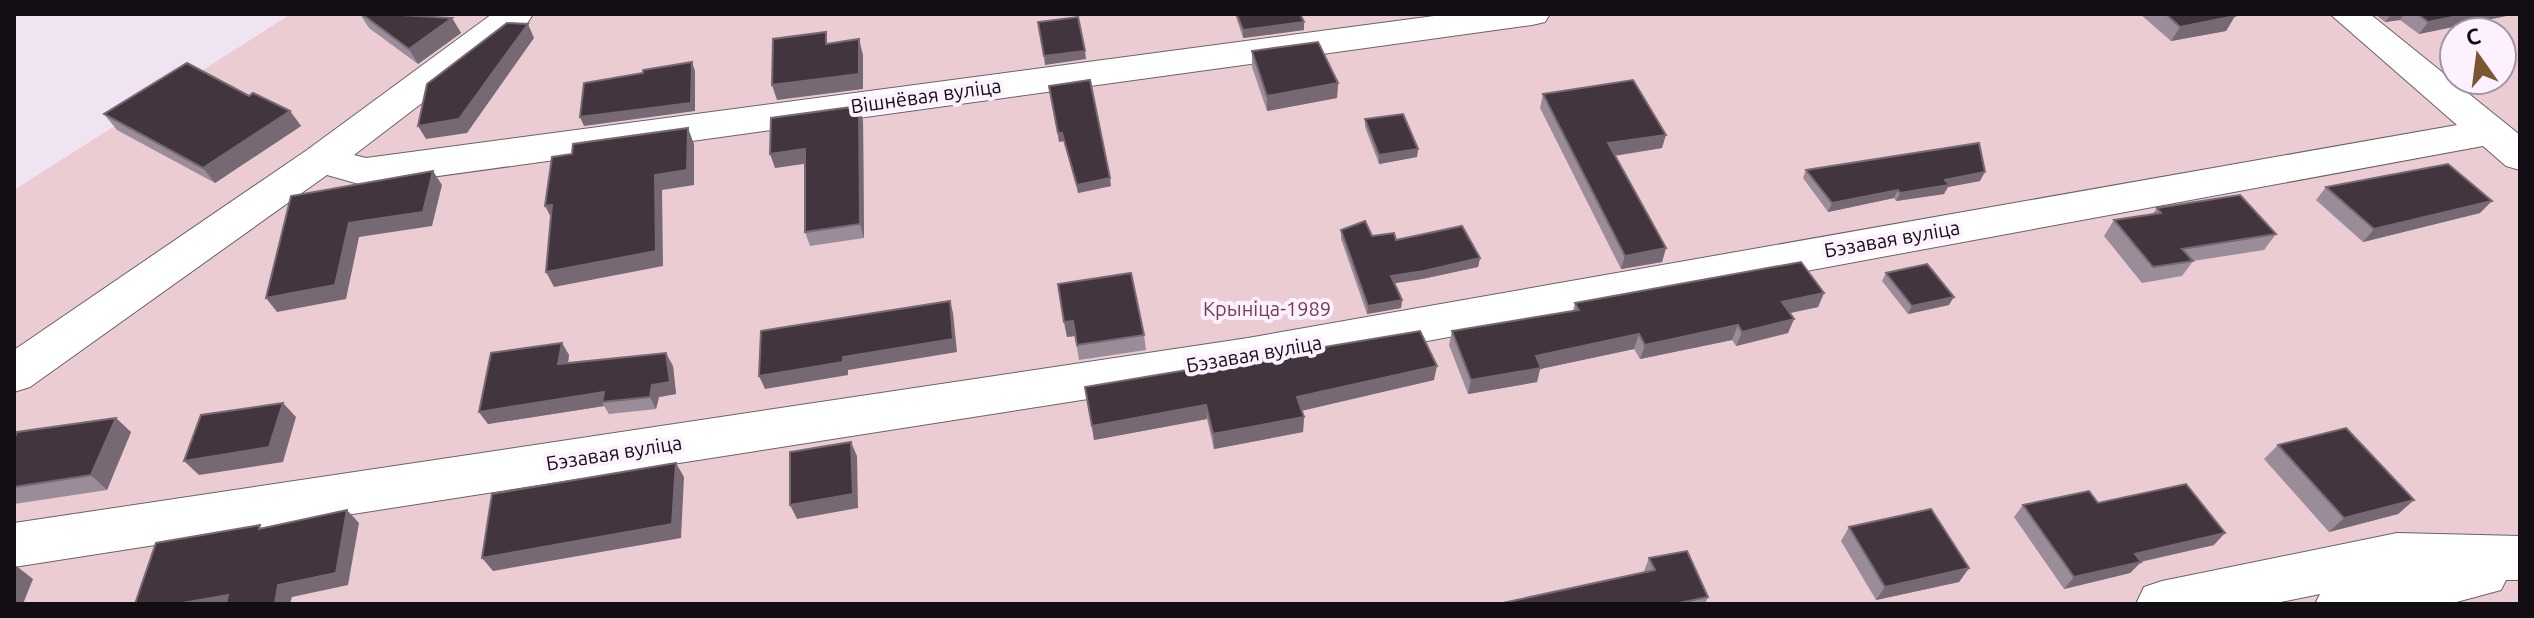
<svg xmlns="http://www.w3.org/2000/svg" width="2534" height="618" font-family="Ubuntu,sans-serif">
	<rect width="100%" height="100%" fill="#f0e3f2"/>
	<path fill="#eaccd2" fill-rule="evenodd" d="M291,14h2229v590h-2506v-414zM2454,32h48v48h-48z"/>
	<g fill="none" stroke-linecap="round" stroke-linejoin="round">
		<defs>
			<g id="street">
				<polygon points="492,14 533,14 528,22 354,155 366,158 1449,14 1550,14 1545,22 1532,25 366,186 327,175 30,387 14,392 14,350 307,150"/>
				<polygon points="2330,14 2370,14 2520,135 2520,170 2506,166 2483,146 1248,374 14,567 14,523 1248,338 2457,125"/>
				<polygon points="2397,533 2520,536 2520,580 2506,580 2501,590 2449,604 2315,604 2320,594 2271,604 2136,604 2144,587 2162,581"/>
			</g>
		</defs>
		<use href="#street" stroke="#6b606d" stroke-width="2"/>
		<use href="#street" fill="#fff" fill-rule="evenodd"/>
	</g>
	<g fill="#9a8c98">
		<polygon points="360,14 384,14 452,18 461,33 418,64 369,28"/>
		<polygon points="1235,14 1300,14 1304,22 1304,30 1243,38"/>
		<polygon points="2140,14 2233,14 2235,16 2226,31 2171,41"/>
		<polygon points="2375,14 2516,14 2419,34 2400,20 2385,22"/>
		<polygon points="1252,51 1338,83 1337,98 1267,111 1252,67"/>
		<polygon points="1049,86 1111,186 1078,193 1064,141 1059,142"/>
		<polygon points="1543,94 1662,148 1615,156 1666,248 1662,262 1621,269 1540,108"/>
		<polygon points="249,96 290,111 301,126 215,183 117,130 104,114"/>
		<polygon points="1365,119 1418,149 1417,157 1379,164 1365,127"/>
		<polygon points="863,120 864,238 810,246 805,232 805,163 775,168"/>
		<polygon points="1806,170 1980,181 1948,187 1944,194 1896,201 1894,198 1828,212 1803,178"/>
		<polygon points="2326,187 2480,213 2363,242 2316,200"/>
		<polygon points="2157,208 2276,234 2264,250 2193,261 2182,276 2142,283 2104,236 2114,220 2152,215"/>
		<polygon points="1341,230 1396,240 1480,258 1478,267 1422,279 1394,283 1402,300 1401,308 1367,314 1341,239"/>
		<polygon points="1886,273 1949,305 1908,314 1882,281"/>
		<polygon points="1058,284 1144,335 1146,350 1079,360 1075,336 1067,337"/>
		<polygon points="1824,293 1818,307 1790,313 1794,319 1788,333 1736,346 1732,340 1640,359 1634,349 1540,369 1537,382 1468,394 1449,345 1452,331 1573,311 1575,303"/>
		<polygon points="562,343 569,355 568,363 673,366 676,394 659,397 656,409 609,414 604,406 488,424 479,412"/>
		<polygon points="1434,380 1302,410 1304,417 1303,432 1214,449 1207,419 1094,440 1085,387"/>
		<polygon points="131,432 107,490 14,504 14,487"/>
		<polygon points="2278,445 2414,500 2398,514 2329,532 2264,459"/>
		<polygon points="2098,503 2214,545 2141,562 2130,573 2064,589 2014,517 2023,505"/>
		<polygon points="1849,527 1969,568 1959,582 1876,600 1841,541"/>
		<polygon points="1649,558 1708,597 1705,604 1498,604 1645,573 1644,571"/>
	</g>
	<g fill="#776973">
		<polygon points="2391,14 2404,14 2400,20 2385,22"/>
		<polygon points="2468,14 2516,14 2419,34 2428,22"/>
		<polygon points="2235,16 2226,31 2171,41 2180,27"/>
		<polygon points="452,18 461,33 418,64 409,49"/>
		<polygon points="1304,22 1304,30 1243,38 1243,30"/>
		<polygon points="528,24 534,38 467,133 426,139 418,126"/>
		<polygon points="859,39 863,55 863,89 777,100 772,85"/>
		<polygon points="1085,51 1086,59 1045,65 1044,56"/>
		<polygon points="692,62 695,71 695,111 584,126 580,117"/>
		<polygon points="1338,83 1337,98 1267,111 1267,96"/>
		<polygon points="859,106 863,120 864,238 860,224"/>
		<polygon points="290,111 301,126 215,183 203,168"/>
		<polygon points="688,128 694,144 694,185 662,190 663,266 554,287 546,272 655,175"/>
		<polygon points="1058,133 1062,133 1064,141 1059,142"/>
		<polygon points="1666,135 1662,148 1605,157 1608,143"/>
		<polygon points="805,149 810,163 775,168 770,154"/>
		<polygon points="1418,149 1417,157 1379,164 1379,155"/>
		<polygon points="433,171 442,185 432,226 359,237 346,299 277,312 266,298 349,223"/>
		<polygon points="1985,172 1980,181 1948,187 1944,194 1896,201 1900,193 1945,180"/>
		<polygon points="1110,178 1111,186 1078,193 1077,185"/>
		<polygon points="1898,190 1894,198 1828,212 1832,203"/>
		<polygon points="2492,201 2480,213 2363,242 2374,229"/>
		<polygon points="552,205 553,221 545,206"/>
		<polygon points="1666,248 1662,262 1621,269 1625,256"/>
		<polygon points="1480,258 1478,267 1422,279 1390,284 1391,276"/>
		<polygon points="1824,293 1818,307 1776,316 1782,302"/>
		<polygon points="1954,297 1949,305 1908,314 1912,306"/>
		<polygon points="1402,300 1401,308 1367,314 1368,306"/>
		<polygon points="950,301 953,313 957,352 848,370 848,375 765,389 759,376 843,357"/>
		<polygon points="1794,319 1788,333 1736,346 1742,332"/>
		<polygon points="1073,321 1075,336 1067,337 1064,322"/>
		<polygon points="1738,325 1732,340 1640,359 1645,345"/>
		<polygon points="1639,334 1634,349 1540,369 1537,382 1468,394 1471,380 1536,356"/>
		<polygon points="562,343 569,355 566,377 558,364"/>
		<polygon points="666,353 673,366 676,394 659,397 656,409 650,397 652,385"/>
		<polygon points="1437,366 1434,380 1297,412 1297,397"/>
		<polygon points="604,392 602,402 604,406 488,424 479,412"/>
		<polygon points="283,403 296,417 283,462 199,475 184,461"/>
		<polygon points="1206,405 1207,419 1094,440 1092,426"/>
		<polygon points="1304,417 1303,432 1214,449 1213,434"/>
		<polygon points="116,418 131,432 107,490 91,475"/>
		<polygon points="851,442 857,456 858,508 797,519 790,505"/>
		<polygon points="676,463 684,477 681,538 493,571 482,558"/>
		<polygon points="2414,500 2398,514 2329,532 2344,518"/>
		<polygon points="347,510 359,523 348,585 292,597 290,604 275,604 278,585"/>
		<polygon points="2225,533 2214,545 2125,565 2135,554"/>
		<polygon points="2141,562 2130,573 2064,589 2074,577"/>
		<polygon points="15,565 33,579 23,604 14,604 14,568"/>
		<polygon points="1969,568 1959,582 1876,600 1885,587"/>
		<polygon points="228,595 238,604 177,604"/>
	</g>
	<g fill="#43353d" stroke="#776973" stroke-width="2">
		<polygon points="362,14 384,14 452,18 409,49"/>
		<polygon points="1237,14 1300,14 1304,22 1243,30"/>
		<polygon points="2166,14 2233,14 2235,16 2180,27"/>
		<polygon points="2418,14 2468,14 2428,22"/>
		<polygon points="1078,17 1085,51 1044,56 1038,22"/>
		<polygon points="507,23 528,24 459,119 418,126 427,84"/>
		<polygon points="826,32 826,44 859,39 859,74 772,85 773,39"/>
		<polygon points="1318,42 1338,83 1267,96 1252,51"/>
		<polygon points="692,62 691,103 580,117 584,83 643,73 643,70"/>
		<polygon points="187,63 249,96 253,93 290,111 203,168 104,114"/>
		<polygon points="1090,80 1110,178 1077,185 1062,133 1058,133 1049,86"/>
		<polygon points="1633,80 1666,135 1608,143 1666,248 1625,256 1543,94"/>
		<polygon points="859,106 860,224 805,232 805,149 770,154 771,118"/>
		<polygon points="1403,114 1418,149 1379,155 1365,119"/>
		<polygon points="688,128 687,170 655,175 656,251 546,272 552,205 545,206 552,157 572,154 573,144"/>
		<polygon points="1979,143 1985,172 1945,180 1949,185 1900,193 1898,190 1832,203 1806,170"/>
		<polygon points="2448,164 2492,201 2374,229 2326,187"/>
		<polygon points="433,171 423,212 349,223 335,285 266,298 291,196"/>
		<polygon points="2240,195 2276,234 2182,249 2193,261 2153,267 2114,220 2161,213 2157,208"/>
		<polygon points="1365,221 1372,236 1394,233 1396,240 1462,226 1480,258 1424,271 1391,276 1402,300 1368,306 1341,230"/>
		<polygon points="1801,262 1824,293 1782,302 1794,319 1742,332 1738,325 1645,345 1639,334 1536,356 1541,368 1471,380 1452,331 1579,310 1575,303"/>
		<polygon points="1927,264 1954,297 1912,306 1886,273"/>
		<polygon points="1131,273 1144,335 1077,345 1073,321 1064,322 1058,284"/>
		<polygon points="950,301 953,339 843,357 843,362 759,376 761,331"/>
		<polygon points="1420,331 1437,366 1297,397 1304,417 1213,434 1206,405 1092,426 1085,387"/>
		<polygon points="562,343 558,364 666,353 670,382 652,385 650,397 602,402 604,392 479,412 491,353"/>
		<polygon points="283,403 269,447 184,461 201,415"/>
		<polygon points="116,418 91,475 14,487 14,439 17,432"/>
		<polygon points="2346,428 2414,500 2344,518 2278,445"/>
		<polygon points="851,442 853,494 790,505 790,452"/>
		<polygon points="676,463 672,524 482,558 492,494"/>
		<polygon points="2186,484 2225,533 2135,554 2141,562 2074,577 2023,505 2089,491 2098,503"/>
		<polygon points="1931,509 1969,568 1885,587 1849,527"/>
		<polygon points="347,510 336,573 278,585 275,604 226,604 228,595 177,604 135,604 156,543 260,525 259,529"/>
		<polygon points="1687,551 1708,597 1674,604 1498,604 1655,570 1649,558"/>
	</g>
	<g text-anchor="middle" stroke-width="8" stroke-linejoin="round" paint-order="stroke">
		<g font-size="20" fill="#120e13" stroke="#fdf1ff">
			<text transform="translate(926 96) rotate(-8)" y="7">Вішнёвая вуліца</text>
			<text transform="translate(1892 239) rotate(-10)" y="7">Бэзавая вуліца</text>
			<text transform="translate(1254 354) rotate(-10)" y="7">Бэзавая вуліца</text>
			<text transform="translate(614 453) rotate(-9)" y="7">Бэзавая вуліца</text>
		</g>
		<g font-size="20" fill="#743f4d" stroke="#fdf1ff">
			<text x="1267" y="316">Крыніца-1989</text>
		</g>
	</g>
	<rect width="2534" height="618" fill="none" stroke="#120e13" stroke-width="32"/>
	<g transform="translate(2478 56) rotate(346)"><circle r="38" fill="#fdf1ff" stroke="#9f96a1" stroke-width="2"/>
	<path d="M0-6L14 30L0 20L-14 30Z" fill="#7a5730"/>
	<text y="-12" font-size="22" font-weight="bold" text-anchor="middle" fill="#120e13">С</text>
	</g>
</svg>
